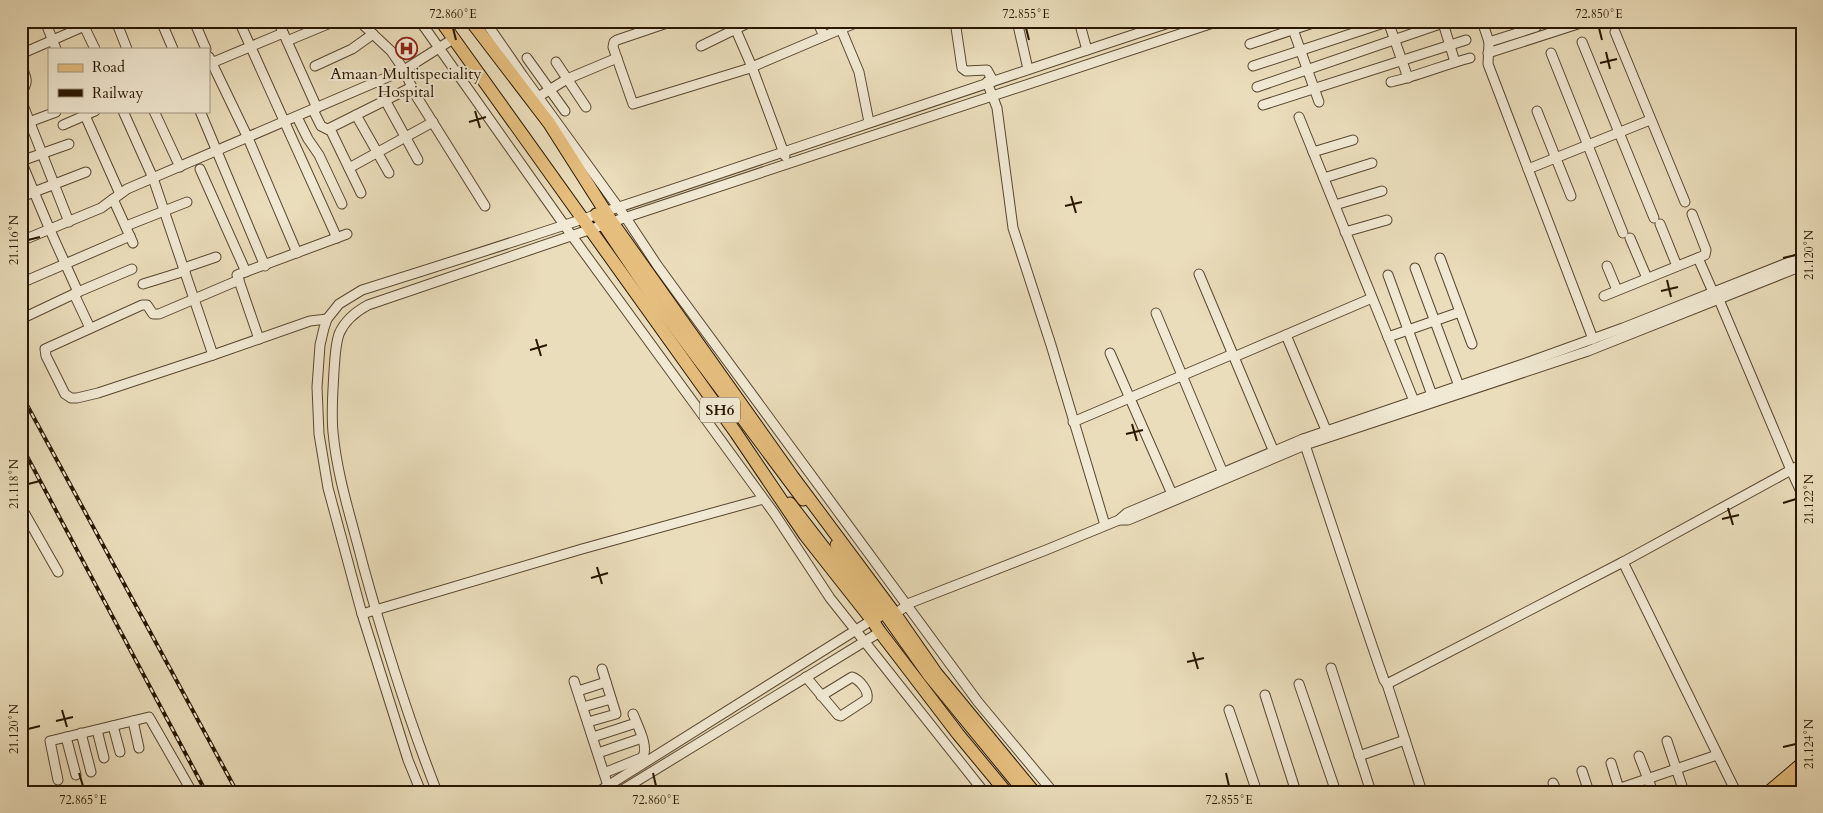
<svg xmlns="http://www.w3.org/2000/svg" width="1823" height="813" font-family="Cardo,serif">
	<rect width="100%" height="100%" fill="#eaddbb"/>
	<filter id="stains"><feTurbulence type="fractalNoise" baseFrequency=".004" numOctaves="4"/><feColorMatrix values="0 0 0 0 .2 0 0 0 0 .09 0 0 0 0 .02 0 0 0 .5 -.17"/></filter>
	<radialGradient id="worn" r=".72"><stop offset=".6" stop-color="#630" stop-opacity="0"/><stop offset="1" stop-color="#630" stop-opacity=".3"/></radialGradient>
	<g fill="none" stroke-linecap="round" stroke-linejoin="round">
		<defs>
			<g id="minor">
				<polyline points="45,21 56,49"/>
				<polyline points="116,21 127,49"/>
				<polyline points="161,21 173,49"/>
				<polyline points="194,21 206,49"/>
				<polyline points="239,21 337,238"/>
				<polyline points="278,21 317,108"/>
				<polyline points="359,21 391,51 404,70 415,94 485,206"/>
				<polyline points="420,21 572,236 774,513 830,598 984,792"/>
				<polyline points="485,21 523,76 626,218 657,265 681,298 978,702 1053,792"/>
				<polyline points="673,21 617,40 614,42 613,47 633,104 747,69 860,21"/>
				<polyline points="732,21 752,67 785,156"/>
				<polyline points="817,21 824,36"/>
				<polyline points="955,21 962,68 966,71 987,70 993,81"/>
				<polyline points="1017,21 1028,69"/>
				<polyline points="1079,21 1087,50"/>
				<polyline points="1290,21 1319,102"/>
				<polyline points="1388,21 1408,78"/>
				<polyline points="1482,21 1489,42 1488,64 1593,339"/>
				<polyline points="84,26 95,49"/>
				<polyline points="841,29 859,72 869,122"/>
				<polyline points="1615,32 1685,202"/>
				<polyline points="287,41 335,21"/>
				<polyline points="1489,42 1536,27"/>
				<polyline points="1582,42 1654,218"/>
				<polyline points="1250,44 1319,21"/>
				<polyline points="701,46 752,21"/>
				<polyline points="1488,53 1587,21"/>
				<polyline points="1551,53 1623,233"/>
				<polyline points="21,54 96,21"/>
				<polyline points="209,57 248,138 297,253"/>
				<polyline points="527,58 565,111"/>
				<polyline points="556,62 586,107"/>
				<polyline points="209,64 283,33"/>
				<path d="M21,66c6,13 8,15 0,27"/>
				<polyline points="315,66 352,49 373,34"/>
				<polyline points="1253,66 1390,21"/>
				<polyline points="987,82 997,108 1013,228 1051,345 1105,525"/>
				<path d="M1391,82c27,-6 52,-17 79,-24"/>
				<polyline points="1257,87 1443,23 1455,62"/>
				<polyline points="538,97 567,79 617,58"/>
				<polyline points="21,100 69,222"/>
				<polyline points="385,100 418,160"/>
				<polyline points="1263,105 1466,40"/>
				<polyline points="313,110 321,126 331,131 361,193"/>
				<polyline points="83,111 120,194"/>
				<polyline points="123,111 153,178 213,355"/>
				<polyline points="154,111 180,167"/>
				<polyline points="200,111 265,266"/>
				<polyline points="1537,111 1571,196"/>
				<polyline points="356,115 389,173"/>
				<polyline points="297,117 308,139 319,155 342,204"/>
				<polyline points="1299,117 1414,401"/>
				<polyline points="21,125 56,112"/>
				<polyline points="63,125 95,111"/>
				<polyline points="328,129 412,87"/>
				<polyline points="1313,152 1353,140"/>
				<polyline points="21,161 50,230 78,292"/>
				<polyline points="21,161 69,144"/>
				<polyline points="349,168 433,122"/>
				<polyline points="200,169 246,272"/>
				<polyline points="1528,169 1650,120"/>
				<polyline points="1324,178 1372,163"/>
				<polyline points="21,197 86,172"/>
				<polyline points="113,199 133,243"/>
				<polyline points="1335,205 1382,191"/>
				<polyline points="1660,224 1677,266"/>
				<polyline points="126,226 187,202"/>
				<polyline points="1345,232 1387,220"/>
				<polyline points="1630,238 1647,278"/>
				<polyline points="21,241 101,208 127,189 404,70 453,39"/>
				<polyline points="1440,258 1472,344"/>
				<polyline points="1698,258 1713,292"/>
				<polyline points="1607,266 1617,290"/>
				<polyline points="184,268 216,257"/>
				<polyline points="1415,268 1459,386"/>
				<polyline points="1199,274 1274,452"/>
				<polyline points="1388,275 1432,395"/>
				<polyline points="239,280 159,314 153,314 147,305 142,305 45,349 46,356 65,394 71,398 77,398 98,393 213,355 310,321 327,319"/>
				<polyline points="21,283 130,236"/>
				<polyline points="143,284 185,271"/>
				<polyline points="74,294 90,328"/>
				<polyline points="1717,295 1791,470 1802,464"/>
				<polyline points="1604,296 1705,255 1706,250 1692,214"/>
				<polyline points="1156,313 1223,473"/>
				<polyline points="21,319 78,292 132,269"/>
				<polyline points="1286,335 1326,430"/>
				<polyline points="1388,337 1460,312"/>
				<polyline points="259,339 237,275 347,234"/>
				<polyline points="1110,353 1172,494"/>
				<polyline points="1234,357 1372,298"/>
				<polyline points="1073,422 1233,354"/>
				<path d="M1303,439c27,80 53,161 81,241l3,4 236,-122 113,230"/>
				<polyline points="21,507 58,572"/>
				<polyline points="1119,520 1128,520 1133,518 1305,445 1588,351 1802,266"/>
				<polyline points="1623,562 1791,470 1802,494"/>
				<polyline points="362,614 582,549 763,499"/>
				<polyline points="895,614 910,603 1046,550 1119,520 1127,513 1303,439 1526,363 1623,328 1802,257"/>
				<polyline points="1331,668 1371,792"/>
				<path d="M806,677l32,38 3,1 26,-17c2,-8 -7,-19 -15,-22l-31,19"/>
				<polyline points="574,681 610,792"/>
				<polyline points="1299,684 1336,792"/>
				<polyline points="1387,684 1422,792"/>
				<polyline points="578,691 606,682"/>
				<polyline points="1265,695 1296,792"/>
				<polyline points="583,707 611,699"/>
				<polyline points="1229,710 1257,792"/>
				<polyline points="133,721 139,748"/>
				<polyline points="588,722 616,714 602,669"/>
				<polyline points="113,726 120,752"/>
				<polyline points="97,730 104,758"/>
				<polyline points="81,733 91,772"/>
				<polyline points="66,737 76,775"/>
				<polyline points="593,737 636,723"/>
				<polyline points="1667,741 1684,792"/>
				<polyline points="598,753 642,738"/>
				<polyline points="1359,756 1405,740"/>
				<polyline points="1639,756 1653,792"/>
				<polyline points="1611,763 1620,792"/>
				<polyline points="1582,771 1589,792"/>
				<path d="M604,773l37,-15c10,-7 -4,-34 -8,-44"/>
				<polyline points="58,780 50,741 149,717 192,792"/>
				<polyline points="1553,783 1557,792"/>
				<path d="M421,792l-13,-32 -46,-146 -34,-126 -9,-54 -2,-47 3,-42 4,-17 3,-9 12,-15 23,-14c273,-85 541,-180 813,-269"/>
				<path d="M437,792c-29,-74 -53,-151 -74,-227 -11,-44 -26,-88 -30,-133 -2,-20 0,-41 1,-61 1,-12 1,-25 5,-37 6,-14 16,-22 29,-29l244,-83 607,-201"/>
				<polyline points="598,792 872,620"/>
				<polyline points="619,792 880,632"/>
				<polyline points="1609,792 1717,755"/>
			</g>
			<g id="major">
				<polyline points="596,214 656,303 803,500"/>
				<polyline points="790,503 878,617"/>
				<polyline points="836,545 929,676 1024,792"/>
				<polyline points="1768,792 1802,763"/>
				<polyline points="1783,792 1802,776"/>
			</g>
			<g id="highway">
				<polyline points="441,21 736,433 805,535 872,620 880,632 958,734 1006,792"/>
				<polyline points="471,21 549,123 612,222 793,477 895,614 936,673 1034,792"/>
			</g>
		</defs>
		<use href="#minor" stroke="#594830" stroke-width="11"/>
		<use href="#major" stroke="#291701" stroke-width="13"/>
		<use href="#highway" stroke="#291701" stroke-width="14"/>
		<use href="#minor" stroke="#f1e9d3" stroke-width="9"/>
		<use href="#major" stroke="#e5be7e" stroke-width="11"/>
		<use href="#highway" stroke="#e5be7e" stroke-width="12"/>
		<defs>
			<g id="rail">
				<polyline points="21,394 237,792"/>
				<polyline points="21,445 206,792"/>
			</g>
		</defs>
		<use href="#rail" stroke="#291701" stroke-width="4"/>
		<use href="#rail" stroke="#f1e9d3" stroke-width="2" stroke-dasharray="5.5" stroke-linecap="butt"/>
	</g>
	<path fill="none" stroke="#291701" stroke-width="2" d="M453,28l3,12M1026,28l3,12M1599,28l3,12M1606,52l4,17M1600,63l17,-4M475,111l5,17M469,122l17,-5M1071,196l5,17M1065,206l17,-4M28,240l12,-3M1783,258l13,-3M1667,280l4,17M1661,291l17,-4M536,339l5,17M530,350l17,-5M1132,424l5,17M1126,434l17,-4M28,484l12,-3M1783,503l13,-4M1728,508l5,17M1722,519l17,-4M597,567l5,17M591,578l17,-5M1193,652l5,17M1187,662l17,-4M62,710l5,17M56,721l17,-4M28,729l12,-3M1783,747l13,-3M79,773l4,13M653,773l3,13M1226,773l3,13"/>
	<defs>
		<symbol id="hospital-ring" viewBox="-11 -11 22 22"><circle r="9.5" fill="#f1e9d3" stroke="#8f2418" stroke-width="1.5"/><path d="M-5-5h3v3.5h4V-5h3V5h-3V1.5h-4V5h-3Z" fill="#8f2418"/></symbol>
	</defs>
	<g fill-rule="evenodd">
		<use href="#hospital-ring" x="394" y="36" width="25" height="25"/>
	</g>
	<g text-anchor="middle" stroke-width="4" stroke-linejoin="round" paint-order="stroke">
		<rect fill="#f1e9d3" stroke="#655640" stroke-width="1" x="700" y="397.5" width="40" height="25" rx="4"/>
		<g font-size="15" font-weight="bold" fill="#291701">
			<text x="720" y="415">SH6</text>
		</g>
		<g font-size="16" fill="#291701" stroke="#f1e9d3">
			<text x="406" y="79">Amaan Multispeciality<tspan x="406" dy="18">Hospital</tspan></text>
		</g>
	</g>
	<rect width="1823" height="813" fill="none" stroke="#eaddbb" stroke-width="55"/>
	<rect x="48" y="48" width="162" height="65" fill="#f1e9d3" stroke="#a1957f"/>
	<rect x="58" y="64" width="25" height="8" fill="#e5be7e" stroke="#a1957f"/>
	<text x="92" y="72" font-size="15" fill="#291701">Road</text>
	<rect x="58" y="89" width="25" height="8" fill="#291701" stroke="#a1957f"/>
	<text x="92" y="98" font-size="15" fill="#291701">Railway</text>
	<rect x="28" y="28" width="1768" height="758" fill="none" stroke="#291701" stroke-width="2"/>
	<g font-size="12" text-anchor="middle" fill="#291701">
		<text x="453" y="18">72.860°E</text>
		<text x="1026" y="18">72.855°E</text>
		<text x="1599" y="18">72.850°E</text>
		<text transform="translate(14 240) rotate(-90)" y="4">21.116°N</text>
		<text transform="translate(1809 255) rotate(-90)" y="4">21.120°N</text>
		<text transform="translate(14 484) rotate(-90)" y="4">21.118°N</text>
		<text transform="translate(1809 499) rotate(-90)" y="4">21.122°N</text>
		<text transform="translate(14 729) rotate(-90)" y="4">21.120°N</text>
		<text transform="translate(1809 744) rotate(-90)" y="4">21.124°N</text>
		<text x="83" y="804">72.865°E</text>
		<text x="656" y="804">72.860°E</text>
		<text x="1229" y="804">72.855°E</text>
	</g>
	<rect width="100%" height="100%" filter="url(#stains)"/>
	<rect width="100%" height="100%" fill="url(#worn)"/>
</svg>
